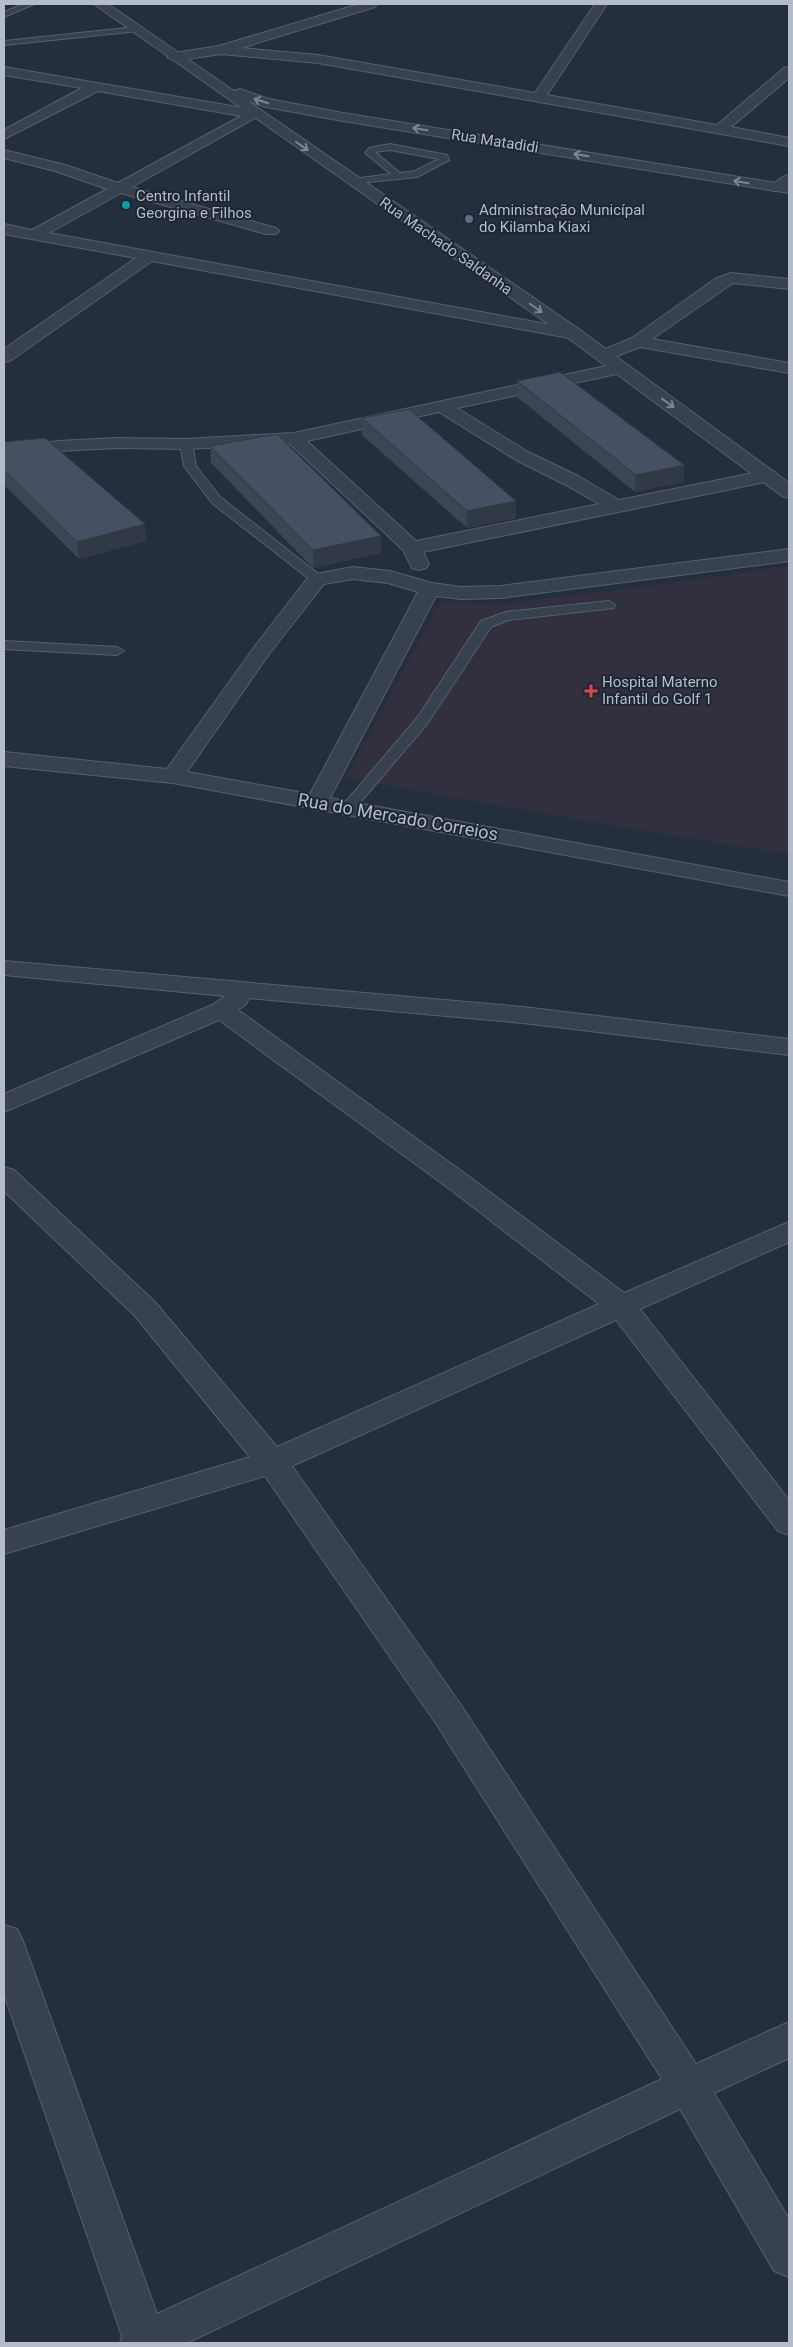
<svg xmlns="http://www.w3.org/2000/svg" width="793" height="2347" font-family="Roboto,sans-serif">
	<rect width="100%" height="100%" fill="#242f3e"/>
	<polygon fill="#32303f" points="789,566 789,854 619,827 346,778 441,601 495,605 659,585"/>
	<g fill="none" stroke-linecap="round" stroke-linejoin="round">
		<defs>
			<g id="service">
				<polygon points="24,4 34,4 4,17 4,12"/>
				<polygon points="136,27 139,27 139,31 4,45 4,41"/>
				<path d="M390,144l57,11 2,5 -32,17 -67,7 -2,-2 5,-3 38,-5 -26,-21 4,-5zM390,150l49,9 -24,12 -15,2 -25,-21z"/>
				<polygon points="186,441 192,444 196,466 220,497 321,576 323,579 321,582 313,582 212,503 184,466 180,444"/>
				<polygon points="609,601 615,605 614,608 508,620 491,627 427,724 353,811 343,811 341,808 343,805 417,718 481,621 506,612"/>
				<polygon points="4,641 117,647 124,651 117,655 4,649"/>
			</g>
			<g id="minor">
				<polygon points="359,4 377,4 375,7 241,48 318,55 535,93 595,4 607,4 547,95 717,125 784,68 789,67 789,78 731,127 789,138 789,146 318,63 221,54 174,61 167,57 174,53 219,46"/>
				<polygon points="4,67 255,110 262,114 132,187 276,228 279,231 276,234 266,234 121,193 49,233 574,329 580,330 582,334 580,338 574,339 152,261 10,361 4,362 4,349 136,258 4,234 4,224 32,230 107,189 55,171 4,158 4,150 65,165 118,183 241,116 98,91 4,139 4,130 82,88 4,75"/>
				<path d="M789,175v11l-6,5h-10l-2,-3c4,-6 11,-12 18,-13z"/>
				<polygon points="731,273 789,279 789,289 733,283 652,339 789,363 789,373 640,347 604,361 598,360 596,356 598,352 632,338 715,279"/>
				<path d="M620,363l6,1 3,4 -3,4 -169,36 71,44 50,24 41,24 149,-30 7,2 2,4 -2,4 -352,72 6,12 -3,4 -7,2 -7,-2 -9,-18 -113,-106 -104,5 -70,-1 -58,3 -54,7v-10l54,-7 58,-3 70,1 108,-6zM439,412l77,48 48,24 35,20 -183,37 -109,-100z"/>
				<path d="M789,549v12l-288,37 -40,1 -25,-3 -106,202 459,84v14l-616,-113 -169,-17v-14l163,17 88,-123 55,-71 43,-8 37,4 42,12 29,4 40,-1zM353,579l35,4 30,9 -108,202 -123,-22 82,-118 55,-70z"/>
				<polygon points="4,961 523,1007 789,1039 789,1055 523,1023 249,998 246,1004 238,1010 471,1178 624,1293 789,1222 789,1242 640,1309 789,1500 789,1535 778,1531 616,1320 292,1466 461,1705 696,2064 789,2022 789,2058 714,2093 789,2219 789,2277 774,2271 680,2109 187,2343 120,2343 122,2336 4,1994 4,1925 17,1929 23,1941 157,2314 662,2079 437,1725 265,1476 4,1554 4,1530 250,1457 135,1316 4,1191 4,1167 14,1170 155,1302 277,1447 599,1304 451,1190 219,1020 4,1112 4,1094 212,1005 225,996 4,975"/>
			</g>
			<polygon id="tertiary" points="94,4 108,4 234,91 240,89 269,99 343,113 789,185 789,193 343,121 266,107 248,101 580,330 789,483 789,498 782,496 568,338"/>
		</defs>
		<use href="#service" stroke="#565f6c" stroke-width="2"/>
		<use href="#minor" stroke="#565f6c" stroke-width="2"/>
		<use href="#tertiary" stroke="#565f6c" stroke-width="2"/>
		<use href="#service" fill="#38414e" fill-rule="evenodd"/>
		<use href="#minor" fill="#38414e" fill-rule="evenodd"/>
		<use href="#tertiary" fill="#38414e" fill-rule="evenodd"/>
	</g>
	<g fill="#3b4654">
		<polygon points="517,381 684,465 683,482 635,492 517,397"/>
		<polygon points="362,418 516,518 467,528 362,435"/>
		<polygon points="4,442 146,541 79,559 4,485"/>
		<polygon points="210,446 381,553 313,568 211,463"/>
	</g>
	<g fill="#303945">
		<polygon points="684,465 683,482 635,492 636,475"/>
		<polygon points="516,501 516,518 467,528 467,511"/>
		<polygon points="145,524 146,541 79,559 77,542"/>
		<polygon points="381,536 381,553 313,568 313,550"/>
	</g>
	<g fill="#455162" stroke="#303945">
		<polygon points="560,372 684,465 636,475 517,381"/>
		<polygon points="409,409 516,501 467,511 362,418"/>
		<polygon points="277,434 381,536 313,550 210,446"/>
		<polygon points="45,438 145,524 77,542 4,470 4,442"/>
	</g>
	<defs><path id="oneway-shaft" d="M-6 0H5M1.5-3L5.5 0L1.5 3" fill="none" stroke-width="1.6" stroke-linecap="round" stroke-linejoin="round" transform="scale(1.25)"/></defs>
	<g stroke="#7c8592">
		<use href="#oneway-shaft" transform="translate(261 101) rotate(-162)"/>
		<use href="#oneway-shaft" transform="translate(420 129) rotate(-171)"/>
		<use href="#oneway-shaft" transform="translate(302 146) rotate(35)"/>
		<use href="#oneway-shaft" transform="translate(581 155) rotate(-171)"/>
		<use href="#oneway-shaft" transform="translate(741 182) rotate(-171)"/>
		<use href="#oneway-shaft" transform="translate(536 308) rotate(35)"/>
		<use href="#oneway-shaft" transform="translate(668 403) rotate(36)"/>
	</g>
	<circle fill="#0f9aa8" stroke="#1d2633" stroke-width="2" cx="126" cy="205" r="5"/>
	<circle fill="#5c6f8a" stroke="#1d2633" stroke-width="2" cx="469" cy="219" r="5"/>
	<path fill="#e0444e" stroke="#1d2633" stroke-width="2" d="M588.5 683.5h5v5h5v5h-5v5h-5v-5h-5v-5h5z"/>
	<g text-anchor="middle" stroke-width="4" stroke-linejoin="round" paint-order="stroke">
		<g font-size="15" fill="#b4bcc9" stroke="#1d2633">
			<text transform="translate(495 141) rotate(9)" y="5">Rua Matadidi</text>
			<text transform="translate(446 246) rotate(35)" y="5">Rua Machado Saldanha</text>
		</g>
		<g font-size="15" fill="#b4bcc9" stroke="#1d2633" text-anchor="start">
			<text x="136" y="201">Centro Infantil<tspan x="136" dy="17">Georgina e Filhos</tspan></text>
			<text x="479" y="215">Administração Municípal<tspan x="479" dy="17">do Kilamba Kiaxi</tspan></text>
			<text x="602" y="687">Hospital Materno<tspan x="602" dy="17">Infantil do Golf 1</tspan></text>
		</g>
		<g font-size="18" fill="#b4bcc9" stroke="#1d2633">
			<text transform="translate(398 817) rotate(10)" y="6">Rua do Mercado Correios</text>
		</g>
	</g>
	<rect width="793" height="2347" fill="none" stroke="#b4bcc9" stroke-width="10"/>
</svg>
